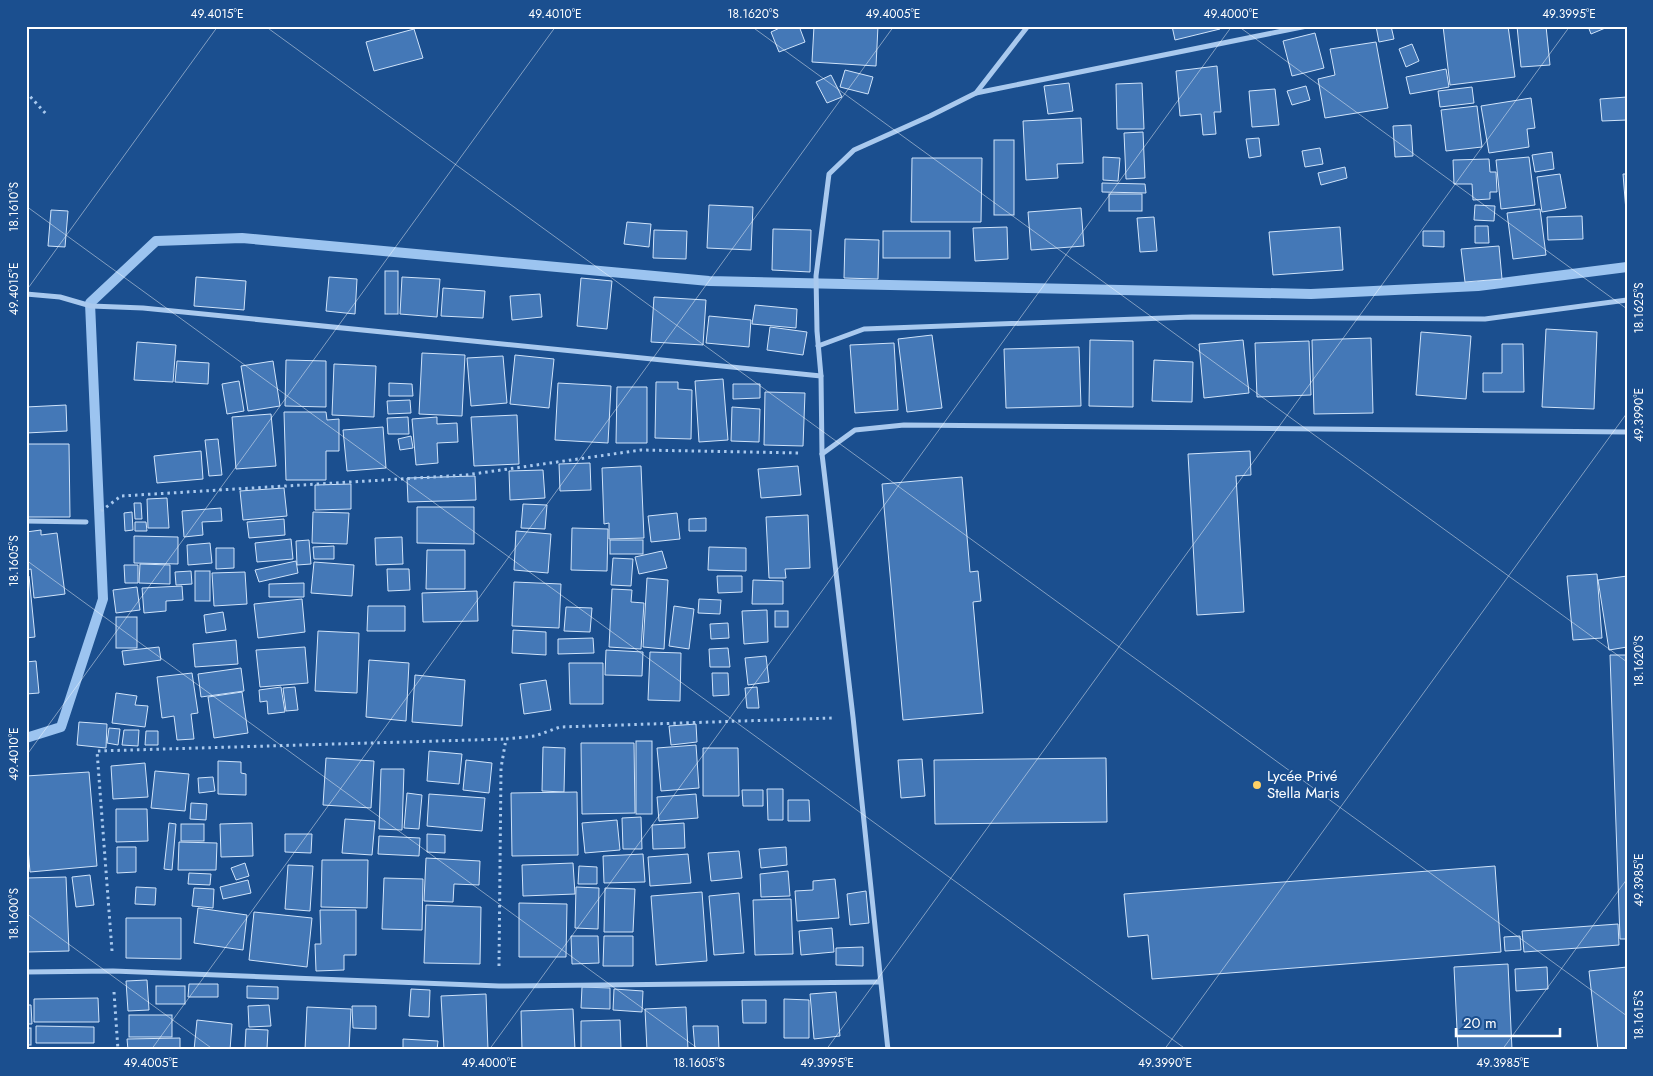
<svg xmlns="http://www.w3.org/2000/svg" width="1653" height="1076" font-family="Jost,sans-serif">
	<rect width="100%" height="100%" fill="#1b4f8f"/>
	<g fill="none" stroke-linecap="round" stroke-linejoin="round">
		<polyline stroke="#9cc4f0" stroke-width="10" points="26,738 61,727 103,599 90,303 156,241 242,238 709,281 1311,294 1478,286 1627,267"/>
	</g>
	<g fill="#4478b7" stroke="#cfe3fa">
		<polygon points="784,26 799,26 805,42 779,52 771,32"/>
		<polygon points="814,26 878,26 876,66 812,62"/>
		<polygon points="1172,26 1219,26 1220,29 1175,40"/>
		<polygon points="1376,26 1391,26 1394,39 1379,42"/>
		<polygon points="1443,26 1508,26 1515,77 1450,85"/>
		<polygon points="1517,26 1546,26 1550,65 1521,67"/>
		<polygon points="1588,26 1610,26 1591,34"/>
		<polygon points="414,29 423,58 374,71 366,42"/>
		<polygon points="1315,33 1324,68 1292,76 1283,41"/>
		<polygon points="1376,42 1388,108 1325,118 1318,79 1335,75 1330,49"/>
		<polygon points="1412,44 1419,61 1406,67 1399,49"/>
		<polygon points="1217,66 1221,112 1214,112 1216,134 1203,135 1201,114 1180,116 1176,71"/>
		<polygon points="1446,69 1449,87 1410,94 1406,77"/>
		<polygon points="845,70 873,77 868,94 840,87"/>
		<polygon points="831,75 842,97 827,103 816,82"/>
		<polygon points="1069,83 1073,111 1048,114 1044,86"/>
		<polygon points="1142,83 1144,129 1117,129 1116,84"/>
		<polygon points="1306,86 1310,100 1292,105 1287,91"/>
		<polygon points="1472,87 1474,103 1440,107 1438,91"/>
		<polygon points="1275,89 1279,125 1252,127 1249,91"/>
		<polygon points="1627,97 1627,120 1602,121 1600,99"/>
		<polygon points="1531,98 1535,128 1527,129 1529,147 1489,153 1481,106"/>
		<polygon points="1477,106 1482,147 1446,151 1441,110"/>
		<polygon points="1081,118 1083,163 1057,164 1058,178 1026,180 1023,121"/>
		<polygon points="1411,125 1413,156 1395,157 1393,126"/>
		<polygon points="1143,132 1145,178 1126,179 1124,133"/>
		<polygon points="1259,138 1261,156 1249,158 1246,139"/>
		<rect x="994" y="140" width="20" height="75"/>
		<polygon points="1320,148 1323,164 1305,167 1302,151"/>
		<polygon points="1552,152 1554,169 1535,172 1532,155"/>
		<polygon points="1103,157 1120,158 1118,181 1103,180"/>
		<polygon points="1529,157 1535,205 1501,209 1496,160"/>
		<polygon points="912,158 982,158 981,222 911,222"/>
		<polygon points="1489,159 1490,172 1496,172 1497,192 1490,192 1490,199 1473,200 1472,184 1454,184 1453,160"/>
		<polygon points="1345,167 1347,178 1321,185 1318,173"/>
		<polygon points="1560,174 1566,208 1542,212 1537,177"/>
		<polygon points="1623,174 1627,174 1627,211 1626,211"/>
		<polygon points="1102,183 1145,184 1146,193 1102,192"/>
		<rect x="1109" y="194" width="33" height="17"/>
		<polygon points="709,205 753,207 751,250 707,248"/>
		<polygon points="1475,205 1495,206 1494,221 1474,220"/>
		<polygon points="1081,208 1084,246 1031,250 1028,212"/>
		<polygon points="1540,209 1546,255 1513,259 1507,213"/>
		<polygon points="51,210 68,211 65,247 48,246"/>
		<polygon points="1582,216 1583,239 1548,240 1547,217"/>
		<polygon points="1154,217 1157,251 1140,252 1137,218"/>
		<polygon points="627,222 651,224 649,247 624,244"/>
		<polygon points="1475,226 1488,226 1489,243 1475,243"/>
		<polygon points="1007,227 1008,259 975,261 973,228"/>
		<polygon points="1340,227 1343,270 1273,275 1269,232"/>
		<polygon points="773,229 811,230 810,272 772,270"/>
		<polygon points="654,230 687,231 686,259 653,258"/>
		<rect x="883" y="231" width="67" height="27"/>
		<polygon points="1423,231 1444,231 1444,247 1423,246"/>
		<polygon points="845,239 879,240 878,279 844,278"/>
		<polygon points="1499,246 1502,279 1465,282 1461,249"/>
		<rect x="385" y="271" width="13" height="43"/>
		<polygon points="196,277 246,281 244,310 194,306"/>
		<polygon points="329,277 357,279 355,314 326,311"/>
		<polygon points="402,277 440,279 437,317 400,314"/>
		<polygon points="581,278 612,281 607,329 577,326"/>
		<polygon points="443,288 485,291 483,318 441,316"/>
		<polygon points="540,294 542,317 512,320 510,296"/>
		<polygon points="654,297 706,300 703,345 651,342"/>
		<polygon points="755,305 797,309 796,328 752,324"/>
		<polygon points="709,316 751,320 749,347 706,343"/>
		<polygon points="770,327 807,332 803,355 767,350"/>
		<polygon points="1546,329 1597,332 1594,409 1542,407"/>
		<polygon points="1421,332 1471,336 1466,399 1416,395"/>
		<polygon points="932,335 942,408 907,412 898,339"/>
		<polygon points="1371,338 1373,413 1314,414 1312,340"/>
		<polygon points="1090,340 1133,341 1133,407 1089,406"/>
		<polygon points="1243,340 1249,393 1204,398 1199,344"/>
		<polygon points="1309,341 1311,395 1257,397 1255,343"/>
		<polygon points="137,342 176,345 173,382 134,380"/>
		<polygon points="894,343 898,410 855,413 850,345"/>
		<polygon points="1502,344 1523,344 1524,392 1483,392 1483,373 1502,373"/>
		<polygon points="1079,347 1081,406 1006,408 1004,349"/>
		<polygon points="422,353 465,355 462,416 419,414"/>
		<polygon points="515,355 554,359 549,408 510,404"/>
		<polygon points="503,356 507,403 471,406 467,358"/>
		<polygon points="286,360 326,361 326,407 285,406"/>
		<polygon points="1154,360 1193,362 1192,402 1152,401"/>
		<polygon points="177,361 209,363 208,384 175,382"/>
		<polygon points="273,361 280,406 248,411 241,366"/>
		<polygon points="334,364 376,366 374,417 332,415"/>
		<polygon points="723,379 728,440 699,442 695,381"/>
		<polygon points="239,381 244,411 227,414 222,384"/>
		<polygon points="656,382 678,382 678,389 692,390 691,439 655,438"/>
		<polygon points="389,383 412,384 413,396 389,396"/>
		<polygon points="558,383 611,386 608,443 555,440"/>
		<polygon points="733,384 760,384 760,398 733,399"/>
		<polygon points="617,387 647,387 647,443 616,443"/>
		<polygon points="765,392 805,393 803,446 764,445"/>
		<polygon points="410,400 411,413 388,414 387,401"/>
		<polygon points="66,405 67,431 26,433 26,407"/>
		<polygon points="732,407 760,409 759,442 731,441"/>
		<polygon points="284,412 326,412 327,420 339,419 339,451 326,451 326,480 286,480"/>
		<polygon points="271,414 276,466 236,469 232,417"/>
		<polygon points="517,415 519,464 474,466 471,417"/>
		<polygon points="408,417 409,434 388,434 387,418"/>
		<polygon points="437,417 437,424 457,423 458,442 437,443 438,463 416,465 412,419"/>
		<polygon points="383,427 386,468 347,471 343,430"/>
		<polygon points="411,436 413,448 400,450 398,439"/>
		<polygon points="218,439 222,475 209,476 205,440"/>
		<polygon points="26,444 69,444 70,517 26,517"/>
		<polygon points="201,451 203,479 157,483 154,456"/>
		<polygon points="1250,451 1251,475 1236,476 1244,612 1197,615 1188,454"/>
		<polygon points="590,463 591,490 560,491 559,464"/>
		<polygon points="641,466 644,538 609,539 609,523 604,524 602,468"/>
		<polygon points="798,466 801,495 761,498 758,469"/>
		<polygon points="543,470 545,498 510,500 509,471"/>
		<polygon points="475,476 476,500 408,502 407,478"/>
		<polygon points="962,477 970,572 978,571 981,601 973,602 983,713 903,720 882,484"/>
		<polygon points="351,484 351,509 315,510 315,485"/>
		<polygon points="284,488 287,516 243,520 240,491"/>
		<polygon points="167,498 169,528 148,528 147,499"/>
		<polygon points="134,503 141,503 142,519 135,519"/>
		<polygon points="523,504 547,505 545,529 521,528"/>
		<polygon points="417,507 474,507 474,544 417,543"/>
		<polygon points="221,508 222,521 202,522 203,535 184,537 182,511"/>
		<polygon points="132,512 133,530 125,531 124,513"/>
		<polygon points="313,512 349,513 347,544 312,543"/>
		<polygon points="677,513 680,539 651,542 648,516"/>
		<polygon points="808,515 810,568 785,569 786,578 769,578 766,517"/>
		<polygon points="706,518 706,531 689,531 689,519"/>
		<polygon points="284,519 285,535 249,538 247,522"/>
		<polygon points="135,522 146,522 147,531 135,531"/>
		<polygon points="572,528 608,529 607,571 571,570"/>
		<polygon points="41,530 41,535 57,533 65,594 34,598 31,569 26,570 26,532"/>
		<polygon points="516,531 551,534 548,573 514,570"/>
		<polygon points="134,536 178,537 178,564 134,563"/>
		<polygon points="402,537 403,564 376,565 375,538"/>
		<polygon points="291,539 293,559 257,562 255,543"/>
		<polygon points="309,540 311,564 297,565 296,541"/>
		<rect x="610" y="540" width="33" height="14"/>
		<polygon points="210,543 212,563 188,565 187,545"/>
		<polygon points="334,546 334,559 314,559 313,547"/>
		<polygon points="709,547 746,548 746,571 708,570"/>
		<polygon points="216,548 234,548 234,568 216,569"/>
		<polygon points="427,550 465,550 465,589 426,589"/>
		<polygon points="662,551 667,568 639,574 635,557"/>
		<polygon points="613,558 633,559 631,586 611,585"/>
		<polygon points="296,561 298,573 259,582 255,570"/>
		<polygon points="314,562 354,565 352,596 311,593"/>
		<polygon points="140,564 170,565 170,584 139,583"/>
		<polygon points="124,565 138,565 138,583 125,583"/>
		<polygon points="387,569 409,569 410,590 388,591"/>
		<polygon points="191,571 192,584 176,585 175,572"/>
		<rect x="195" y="571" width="15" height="30"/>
		<polygon points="245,572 247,604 214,606 212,573"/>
		<polygon points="1597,574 1602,638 1573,640 1567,576"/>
		<polygon points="29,576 35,637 26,638 26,577"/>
		<polygon points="717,576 742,576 742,592 718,593"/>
		<polygon points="1627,576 1627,647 1609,650 1598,580"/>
		<polygon points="647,578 668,580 664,649 643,647"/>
		<polygon points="753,580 783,581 783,604 752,604"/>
		<polygon points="514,582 561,584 559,628 512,626"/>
		<polygon points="304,583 304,597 269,597 269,584"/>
		<polygon points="182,586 183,600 166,601 166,611 144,613 142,588"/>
		<polygon points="137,587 140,610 116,613 113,590"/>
		<polygon points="612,589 632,590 631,602 644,603 641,649 609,647"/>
		<polygon points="477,591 478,621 423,622 422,593"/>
		<polygon points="302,599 305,632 258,638 254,604"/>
		<polygon points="699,599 721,600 720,614 698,613"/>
		<polygon points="368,606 405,606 405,631 367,631"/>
		<polygon points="674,606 694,609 689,649 669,646"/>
		<polygon points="566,607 592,608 590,632 564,631"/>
		<polygon points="767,610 768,642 744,644 742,611"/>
		<rect x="775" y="611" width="13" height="16"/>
		<polygon points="223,612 226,630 206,633 204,615"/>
		<rect x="116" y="617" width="21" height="31"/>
		<polygon points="728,623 729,638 711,639 710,624"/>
		<polygon points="513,630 546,632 546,655 512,653"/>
		<polygon points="318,631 359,633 357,693 315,691"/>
		<polygon points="593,638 594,653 558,654 558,639"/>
		<polygon points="236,640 238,664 195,667 193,644"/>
		<polygon points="159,647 161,660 124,665 122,651"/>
		<polygon points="305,647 308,683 260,687 256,650"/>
		<polygon points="728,648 730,667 710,667 709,649"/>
		<polygon points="606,650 643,652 642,676 605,675"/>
		<polygon points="650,652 681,653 680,701 648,700"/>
		<polygon points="1610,655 1627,655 1627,939 1620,939"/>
		<polygon points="766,656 769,682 748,685 745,658"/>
		<polygon points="369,660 409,663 406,721 366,717"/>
		<polygon points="36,661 39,693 26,694 26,662"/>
		<polygon points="569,663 603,663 603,704 570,704"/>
		<polygon points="241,668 244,691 201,697 198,674"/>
		<polygon points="192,673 198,713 191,714 194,739 177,740 174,716 162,718 157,677"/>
		<polygon points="712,673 728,673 729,695 713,696"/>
		<polygon points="415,675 465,680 462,726 412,722"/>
		<polygon points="546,680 551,710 524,714 520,684"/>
		<polygon points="281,687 285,712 268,714 267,701 260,702 259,690"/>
		<polygon points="295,687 298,710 286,711 283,688"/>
		<polygon points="757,687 759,708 747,708 745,688"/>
		<polygon points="242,692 248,733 214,738 208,697"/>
		<polygon points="116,693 137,696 135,705 148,706 145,727 112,723"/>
		<polygon points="79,722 107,724 106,748 77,745"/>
		<polygon points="696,724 697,742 671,745 669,726"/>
		<polygon points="109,728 120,729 118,745 107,743"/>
		<polygon points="124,730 139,730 138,746 122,745"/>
		<polygon points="146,731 158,731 158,745 145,745"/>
		<rect x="636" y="741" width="16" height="73"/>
		<polygon points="581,743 634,743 635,813 582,814"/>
		<polygon points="696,745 699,788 661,791 657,748"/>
		<polygon points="543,747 565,748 564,792 542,791"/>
		<polygon points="703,748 738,748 739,796 703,796"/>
		<polygon points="429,751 462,754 459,784 427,781"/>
		<polygon points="326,758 374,761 371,808 323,805"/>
		<polygon points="1106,758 1107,822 935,824 934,760"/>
		<polygon points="922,759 925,796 901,798 898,760"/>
		<polygon points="466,760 492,763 489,793 463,790"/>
		<polygon points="218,761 241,762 241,773 246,774 246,795 218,794"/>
		<polygon points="145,763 148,797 113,799 111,766"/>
		<polygon points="381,769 404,769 402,830 379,829"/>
		<polygon points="155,771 189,774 185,811 151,808"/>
		<polygon points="89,772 97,866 30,872 26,824 26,776"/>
		<polygon points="213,777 215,791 199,793 198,778"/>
		<polygon points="767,789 783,789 783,820 768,820"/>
		<polygon points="742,790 763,790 763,806 743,806"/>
		<polygon points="577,792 578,855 512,856 511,793"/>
		<polygon points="407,793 422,795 419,829 404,828"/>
		<polygon points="429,794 485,798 482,831 427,826"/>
		<polygon points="696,794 698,818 659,821 657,797"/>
		<polygon points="788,800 809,800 810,821 788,821"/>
		<polygon points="191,803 207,804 206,820 190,819"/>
		<polygon points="116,809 147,809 148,841 116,842"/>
		<polygon points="641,817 642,849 623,849 622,818"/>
		<polygon points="345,819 375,821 372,855 342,853"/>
		<polygon points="617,820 620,850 585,853 582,823"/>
		<polygon points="169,823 176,824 172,870 164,869"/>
		<polygon points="252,823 253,856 221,857 220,824"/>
		<polygon points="684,823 685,848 653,849 652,825"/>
		<rect x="181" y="824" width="23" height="17"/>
		<polygon points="285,834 312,834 311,853 285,852"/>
		<polygon points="427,834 445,835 445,853 427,852"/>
		<polygon points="379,836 420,838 419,856 378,854"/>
		<polygon points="179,842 217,843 216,870 178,870"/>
		<polygon points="117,847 136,847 136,872 117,873"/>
		<polygon points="786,847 787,865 761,868 759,849"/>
		<polygon points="739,851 742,878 711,881 708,853"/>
		<polygon points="643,854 645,882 604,883 603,856"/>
		<polygon points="688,854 691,883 650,886 648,857"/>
		<polygon points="426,858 480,861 479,885 454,884 453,902 424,901"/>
		<polygon points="322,860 368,860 367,908 321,907"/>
		<polygon points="245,863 249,876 236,880 231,868"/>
		<polygon points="573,863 575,894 523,896 522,865"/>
		<polygon points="288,865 313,866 310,911 285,909"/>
		<polygon points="579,866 597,867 597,884 578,884"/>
		<polygon points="1495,866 1501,952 1152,979 1148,935 1128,937 1124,894"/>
		<polygon points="788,871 790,896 761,897 760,874"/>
		<polygon points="189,873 211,874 210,885 188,884"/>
		<polygon points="90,875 94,905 76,907 72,877"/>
		<polygon points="66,877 69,951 27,952 26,878"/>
		<polygon points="384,878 423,879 422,930 382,929"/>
		<polygon points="835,879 839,918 797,921 795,891 813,890 813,881"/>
		<polygon points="248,880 251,893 223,899 220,887"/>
		<polygon points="136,887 156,888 155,905 135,904"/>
		<polygon points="576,887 599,888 598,929 575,928"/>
		<polygon points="194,888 214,889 213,908 192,906"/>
		<polygon points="605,888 635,889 633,932 604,932"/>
		<polygon points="866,891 869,923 850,925 847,894"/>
		<polygon points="702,892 707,961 656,965 651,896"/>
		<polygon points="739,893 744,953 714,955 709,896"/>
		<polygon points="791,899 793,954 755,955 753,900"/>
		<polygon points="519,903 567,904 566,957 519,957"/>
		<polygon points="426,905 481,907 480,964 424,963"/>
		<polygon points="198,908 247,915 243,950 194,943"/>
		<polygon points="320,910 356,910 356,955 344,955 344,970 316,971 315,944 321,944"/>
		<polygon points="254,912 312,918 307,967 249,960"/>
		<polygon points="126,918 181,918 181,959 126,958"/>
		<polygon points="1618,924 1619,945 1524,952 1522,931"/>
		<polygon points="832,928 834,952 801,955 799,931"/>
		<polygon points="571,936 598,936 599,963 572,964"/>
		<polygon points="604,936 633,936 633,966 603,966"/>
		<polygon points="1520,936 1521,950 1505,951 1504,937"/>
		<polygon points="863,947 863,966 836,965 836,948"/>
		<polygon points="1508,964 1512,1050 1458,1050 1454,967"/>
		<polygon points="1547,967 1548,989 1516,991 1515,969"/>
		<polygon points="1627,967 1627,1050 1598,1050 1589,971"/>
		<polygon points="147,980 149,1010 128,1011 126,981"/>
		<polygon points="189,984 218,984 218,997 188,997"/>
		<rect x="156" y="986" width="29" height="18"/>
		<polygon points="247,986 278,987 278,999 247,998"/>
		<polygon points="582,987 610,988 610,1009 581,1008"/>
		<polygon points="411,989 430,990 429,1017 409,1016"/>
		<polygon points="614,989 643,991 642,1012 613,1010"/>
		<polygon points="836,992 840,1036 814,1039 810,994"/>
		<polygon points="486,994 488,1050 444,1050 441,996"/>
		<polygon points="98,998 99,1022 34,1022 34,999"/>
		<polygon points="784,999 809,1000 809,1038 784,1038"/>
		<polygon points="742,1000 766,1000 766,1023 743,1023"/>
		<polygon points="26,1005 31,1005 32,1024 26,1024"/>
		<polygon points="269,1005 271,1026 249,1027 248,1006"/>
		<polygon points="352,1006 376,1006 376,1029 353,1028"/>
		<polygon points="307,1007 351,1009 349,1050 305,1050"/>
		<polygon points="686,1007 688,1050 647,1050 645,1009"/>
		<polygon points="573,1009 575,1050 522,1050 521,1011"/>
		<rect x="129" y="1015" width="43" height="22"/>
		<polygon points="197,1020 232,1024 230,1050 194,1050"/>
		<polygon points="620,1020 621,1049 581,1049 581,1021"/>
		<polygon points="36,1026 94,1027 94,1043 36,1043"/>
		<polygon points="693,1026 718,1026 719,1050 695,1050"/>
		<rect x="26" y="1028" width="5" height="17"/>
		<polygon points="246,1029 268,1030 267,1049 245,1048"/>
		<polygon points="180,1038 180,1050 128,1050 127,1039"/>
		<polygon points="403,1039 438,1041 437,1050 403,1050"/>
	</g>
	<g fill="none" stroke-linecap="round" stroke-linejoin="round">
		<g stroke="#a9c9ee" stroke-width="3" stroke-dasharray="2.5 4" stroke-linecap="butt">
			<polyline points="26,92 47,115"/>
			<polyline points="101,511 121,496 466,475 641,450 802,453"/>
			<polyline points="112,951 97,751 506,739"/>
			<polyline points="499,966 501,768 506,739 535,736 560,727 833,718"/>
			<polyline points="114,992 118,1050"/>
		</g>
		<g stroke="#a9c9ee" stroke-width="5">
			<polyline points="976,93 1307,26"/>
			<polyline points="26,294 60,297 91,306 143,308 821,376"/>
			<polyline points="818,346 864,329 1192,317 1485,319 1627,300"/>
			<polyline points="822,454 855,430 904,425 1627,432"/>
			<polyline points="26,521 86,522"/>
			<polyline points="26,972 113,971 499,986 880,982"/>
			<polyline points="888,1050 853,717 822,454 821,376 817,331 816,276 829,174 854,150 930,116 976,93 1028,26"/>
		</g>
	</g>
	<path fill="none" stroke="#fff" stroke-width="1" stroke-opacity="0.45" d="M265,26l1362,990M751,26l876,636M1238,26l389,283M26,206l1161,844M26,291l192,-265M26,560l674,490M26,756l530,-730M26,913l188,137M151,1050l743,-1024M489,1050l743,-1024M826,1050l744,-1024M1164,1050l463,-637M1502,1050l125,-171"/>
	<circle fill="#ffd166" stroke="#1b4f8f" stroke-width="2" cx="1257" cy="785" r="5"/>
	<g text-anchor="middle" stroke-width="4" stroke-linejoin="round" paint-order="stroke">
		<g font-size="15" fill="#fff" stroke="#1b4f8f" text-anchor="start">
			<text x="1267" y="781">Lycée Privé<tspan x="1267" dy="17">Stella Maris</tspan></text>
		</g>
	</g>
	<rect width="1653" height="1076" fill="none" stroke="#1b4f8f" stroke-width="55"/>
	<path d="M1456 1028v8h104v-8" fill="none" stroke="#ffffff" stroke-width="2.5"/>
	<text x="1463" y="1028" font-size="15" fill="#ffffff" stroke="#1b4f8f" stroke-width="4" paint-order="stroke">20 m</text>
	<rect x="28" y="28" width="1598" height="1020" fill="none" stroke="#fff" stroke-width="2"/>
	<g font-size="12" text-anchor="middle" fill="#fff">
		<text x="217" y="18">49.4015°E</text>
		<text x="555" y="18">49.4010°E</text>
		<text x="753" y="18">18.1620°S</text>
		<text x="893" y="18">49.4005°E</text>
		<text x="1231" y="18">49.4000°E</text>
		<text x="1569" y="18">49.3995°E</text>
		<text transform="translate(14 207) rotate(-90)" y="4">18.1610°S</text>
		<text transform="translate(14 289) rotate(-90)" y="4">49.4015°E</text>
		<text transform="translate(1639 308) rotate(-90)" y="4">18.1625°S</text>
		<text transform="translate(1639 415) rotate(-90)" y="4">49.3990°E</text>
		<text transform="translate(14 561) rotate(-90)" y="4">18.1605°S</text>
		<text transform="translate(1639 661) rotate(-90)" y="4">18.1620°S</text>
		<text transform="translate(14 754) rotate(-90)" y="4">49.4010°E</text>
		<text transform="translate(1639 880) rotate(-90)" y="4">49.3985°E</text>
		<text transform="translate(14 914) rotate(-90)" y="4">18.1600°S</text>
		<text transform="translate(1639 1015) rotate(-90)" y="4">18.1615°S</text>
		<text x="151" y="1067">49.4005°E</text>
		<text x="489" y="1067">49.4000°E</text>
		<text x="699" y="1067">18.1605°S</text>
		<text x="827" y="1067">49.3995°E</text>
		<text x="1165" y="1067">49.3990°E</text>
		<text x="1503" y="1067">49.3985°E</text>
	</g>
</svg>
